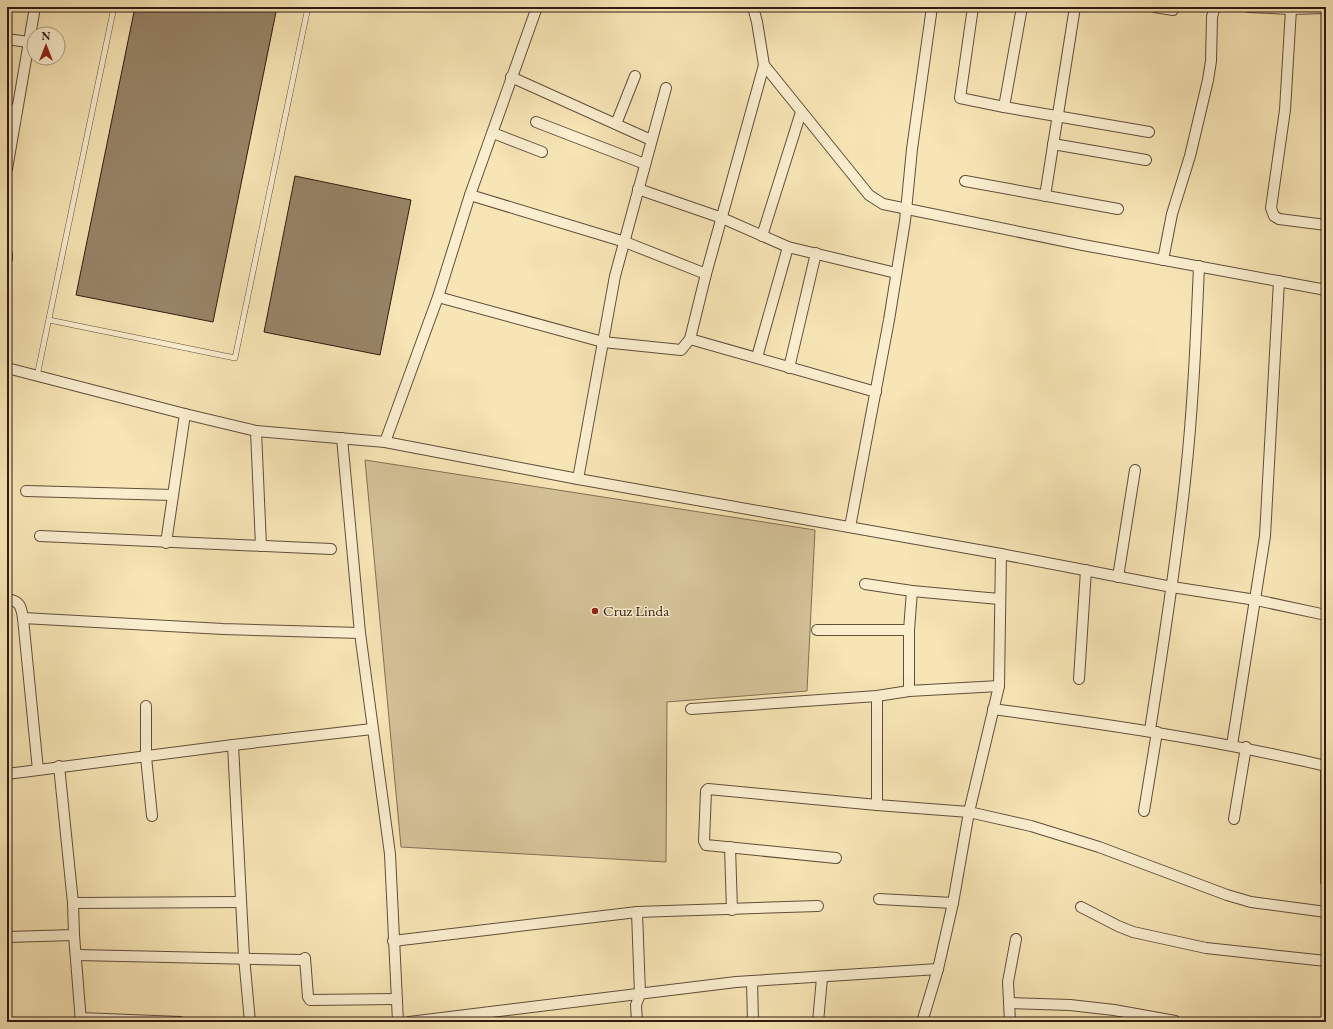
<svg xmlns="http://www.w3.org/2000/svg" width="1333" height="1029" font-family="'EB Garamond',serif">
	<rect width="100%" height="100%" fill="#f7e5b5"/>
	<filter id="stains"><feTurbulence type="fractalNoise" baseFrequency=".005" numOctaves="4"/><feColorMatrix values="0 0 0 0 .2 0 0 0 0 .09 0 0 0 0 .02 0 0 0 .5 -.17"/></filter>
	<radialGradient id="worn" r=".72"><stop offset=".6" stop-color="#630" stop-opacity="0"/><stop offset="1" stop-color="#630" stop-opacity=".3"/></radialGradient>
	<polygon fill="#d5c399" stroke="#826f56" points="365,460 815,530 807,691 667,702 666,862 401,847"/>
	<g fill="#978467" stroke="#2f1b12">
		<polygon points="135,7 277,7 213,322 76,295"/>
		<polygon points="295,176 411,200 380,355 264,332"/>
	</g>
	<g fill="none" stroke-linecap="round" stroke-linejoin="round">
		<defs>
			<g id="lane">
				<polyline points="49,320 235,358 308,7"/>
				<polyline points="37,376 114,7"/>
			</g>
			<g id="street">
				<polyline points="753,7 757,22 764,65 869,195 883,204 1083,245 1326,290"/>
				<polyline points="973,7 960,98 1004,107 1149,132"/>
				<polyline points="1155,7 1173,10"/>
				<polyline points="1249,7 1291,9 1326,8"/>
				<polyline points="1291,9 1285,110 1271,208 1274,216 1279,219 1326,225"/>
				<polyline points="7,39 28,42"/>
				<polyline points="511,77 651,140"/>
				<polyline points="1004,107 1022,7"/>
				<polyline points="7,108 17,111"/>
				<polyline points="536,122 645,164"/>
				<polyline points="616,124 635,76"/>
				<polyline points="493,133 542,152"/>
				<polyline points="1053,144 1146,160"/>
				<polyline points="7,169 35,7"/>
				<polyline points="965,181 1118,209"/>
				<polyline points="638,189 722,218 788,247 896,273"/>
				<polyline points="470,195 625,242 706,274"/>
				<polyline points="1045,196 1075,7"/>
				<polyline points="762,236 801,112"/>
				<polyline points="7,254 7,259"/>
				<polyline points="1163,260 1172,214 1190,156 1208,80 1211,61 1212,17 1214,9 1217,7"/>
				<polyline points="438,297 603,342 681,350 690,339 706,274 764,65"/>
				<polyline points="690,339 876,392"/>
				<polyline points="757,357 788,247"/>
				<polyline points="7,368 185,414 256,431 385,442 578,479 1001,554 1172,587 1256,600 1326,615"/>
				<polyline points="789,368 816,253"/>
				<polyline points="256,431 261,546"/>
				<polyline points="342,438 360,633 390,854 398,1022"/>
				<polyline points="385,442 438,297 470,195 537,7"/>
				<polyline points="578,479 615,276 666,88"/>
				<polyline points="26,491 173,495"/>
				<polyline points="850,527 889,320 905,221 912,149 932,7"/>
				<polyline points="40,536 331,549"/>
				<polyline points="166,543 185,414"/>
				<polyline points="1118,577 1135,470"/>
				<polyline points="865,584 912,591 999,599"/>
				<path d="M7,599c13,2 14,7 16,19l15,152"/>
				<polyline points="23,618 223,629 360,633"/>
				<polyline points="817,630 909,630"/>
				<polyline points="1079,679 1086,570"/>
				<polyline points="909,691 909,630 912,591"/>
				<polyline points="146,706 146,757 152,816"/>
				<polyline points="691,709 877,696 909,691 999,686"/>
				<path d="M993,709c112,15 223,31 333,57"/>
				<path d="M1150,730c13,-83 26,-165 35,-249 8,-71 11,-144 14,-215"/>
				<polyline points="233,745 244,957 250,1022"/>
				<polyline points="1232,745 1265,536 1279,281"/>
				<polyline points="1326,763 1326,882"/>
				<polyline points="59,766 73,903 74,935 81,1022"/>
				<polyline points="7,774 233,745 372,729"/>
				<polyline points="877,805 877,696"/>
				<polyline points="1144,811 1157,732"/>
				<polyline points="1234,819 1246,747"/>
				<polyline points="730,847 732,910"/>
				<polyline points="836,858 706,845 704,841 706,791 708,789 877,805 969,812 1031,826 1099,847 1227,895 1251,902 1326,912"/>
				<polyline points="879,899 953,903"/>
				<polyline points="73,903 241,902"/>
				<polyline points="1081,907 1118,926 1133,932 1206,948 1326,961"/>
				<polyline points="7,937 74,935"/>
				<polyline points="393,941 637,912 818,906"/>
				<polyline points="77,955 303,960 305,958 308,997 310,1000 396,999"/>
				<polyline points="752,981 753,1022"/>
				<polyline points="1009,1003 1070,1005 1114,1010 1175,1021"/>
				<polyline points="80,1018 180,1022"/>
				<polyline points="409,1022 736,982 938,969"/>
				<polyline points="637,1022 636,1005 640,994 637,912"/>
				<polyline points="818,1022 822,978"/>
				<polyline points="922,1022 938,969 953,903 969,812 999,686 1001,554"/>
				<polyline points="1010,1022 1008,982 1016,939"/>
			</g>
		</defs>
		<use href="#lane" stroke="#614e3b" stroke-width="6"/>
		<use href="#street" stroke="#614e3b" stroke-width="12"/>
		<use href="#lane" stroke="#faeecf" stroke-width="5"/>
		<use href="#street" stroke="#faeecf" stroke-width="10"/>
	</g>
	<circle fill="#8f2418" stroke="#faeecf" stroke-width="1.5" cx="595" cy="611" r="4"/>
	<g text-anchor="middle" stroke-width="3" stroke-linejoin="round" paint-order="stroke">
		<g font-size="15" fill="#2f1b12" stroke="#faeecf" text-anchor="start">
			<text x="603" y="616">Cruz Linda</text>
		</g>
	</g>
	<rect width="1333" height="1029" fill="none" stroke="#f7e5b5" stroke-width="24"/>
	<rect x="8" y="8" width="1317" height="1013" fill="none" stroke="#2f1b12" stroke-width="2"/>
	<rect x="12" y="12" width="1309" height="1005" fill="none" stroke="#2f1b12"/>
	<g transform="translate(46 46)"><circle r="19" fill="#faeecf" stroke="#a99a83"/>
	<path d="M0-3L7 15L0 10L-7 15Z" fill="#8f2418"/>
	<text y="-6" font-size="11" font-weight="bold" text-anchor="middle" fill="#2f1b12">N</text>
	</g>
	<rect width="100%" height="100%" filter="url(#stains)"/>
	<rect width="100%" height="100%" fill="url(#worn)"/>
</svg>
